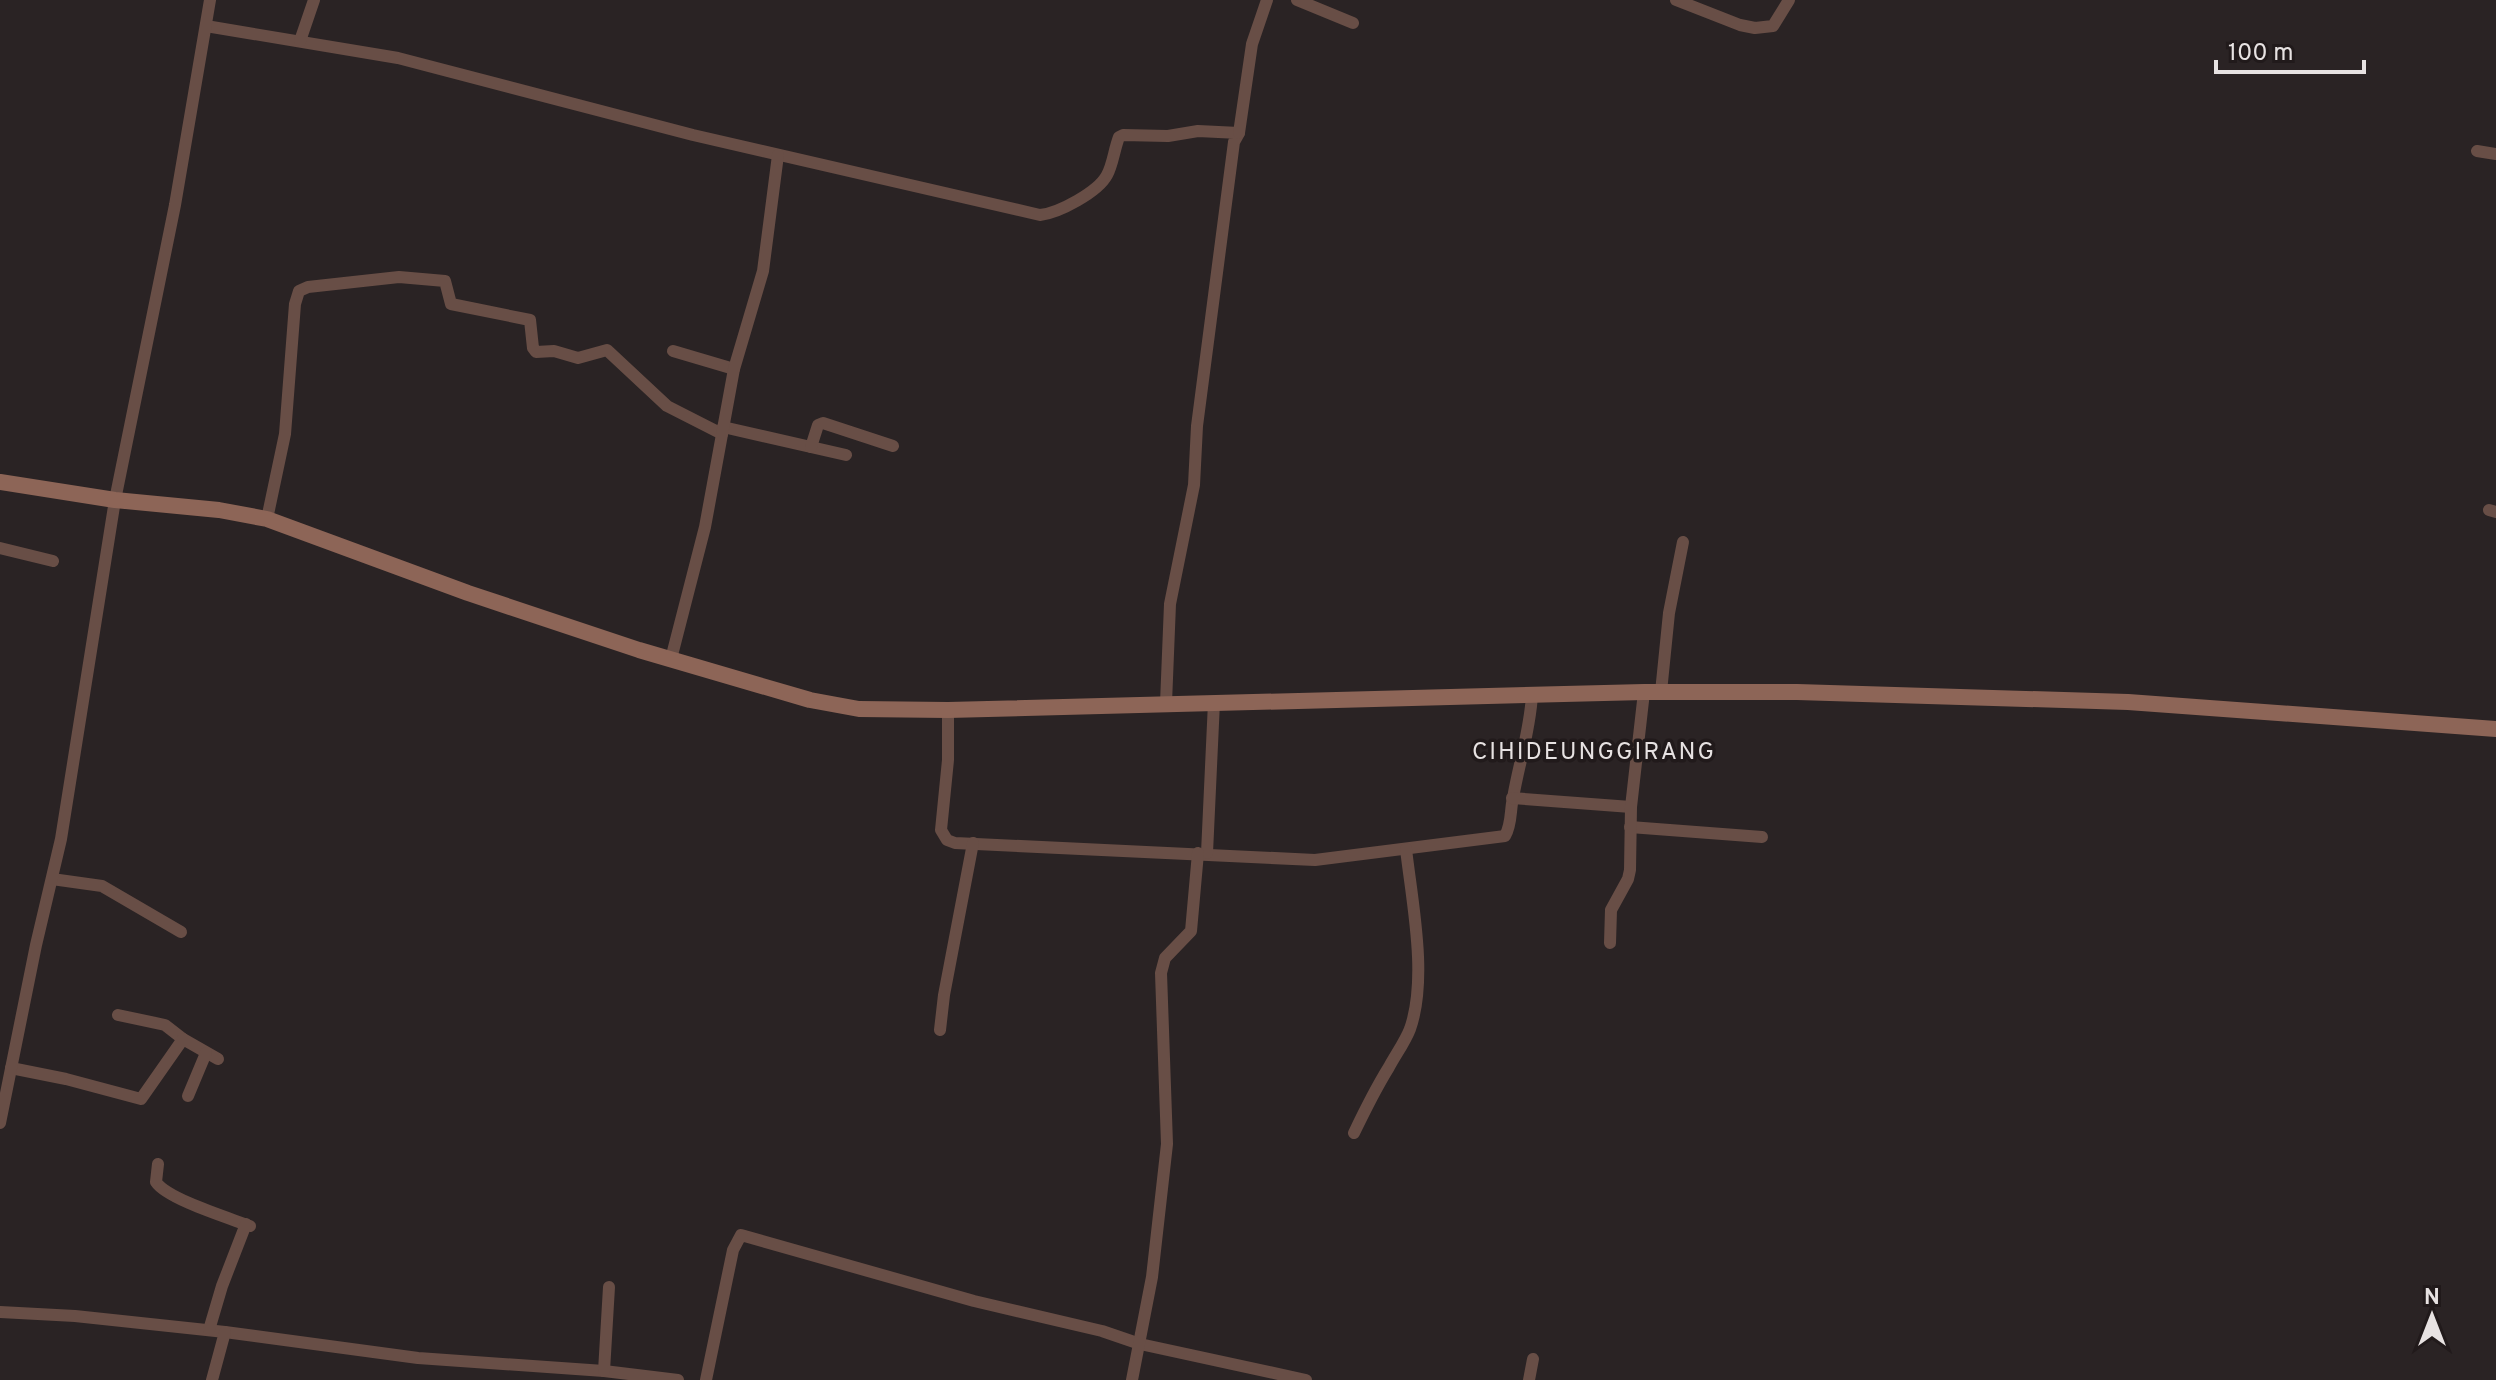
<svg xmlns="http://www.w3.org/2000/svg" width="2496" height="1380" font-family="Overpass,sans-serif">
	<rect width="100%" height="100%" fill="#2a2324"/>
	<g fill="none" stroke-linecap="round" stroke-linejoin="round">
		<g stroke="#684e46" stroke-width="12">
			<polyline points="1297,0 1353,23"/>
			<polyline points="1676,0 1740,25 1755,28 1773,26 1789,0"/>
			<path d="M206,26l192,32 295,77 347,80c19,-2 58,-23 67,-40 6,-11 7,-25 12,-38l4,-2 45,1 30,-5 41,2 -5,9 -37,284 -3,59 -24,119 -4,99"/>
			<polyline points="300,41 314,0"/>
			<polyline points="1239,133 1252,44 1267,0"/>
			<polyline points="2477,151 2496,154"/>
			<polyline points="673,351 734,369"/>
			<polyline points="723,427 846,455"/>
			<polyline points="811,447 818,425 823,423 893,446"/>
			<polyline points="2489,510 2496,512"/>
			<polyline points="267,519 285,434 295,304 299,291 308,287 399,277 445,281 451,304 530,320 533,348 536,352 554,351 578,358 607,350 667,406 722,434"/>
			<polyline points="0,548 53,561"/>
			<polyline points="671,659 705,527 734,369 763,271 778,155"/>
			<polyline points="1661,692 1669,613 1683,542"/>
			<path d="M948,710v50l-7,70 6,10 8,3 360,17 190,-24c7,-12 5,-26 8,-38 6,-35 17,-67 19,-103"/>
			<polyline points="1512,798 1631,807"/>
			<polyline points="1630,827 1762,837"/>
			<polyline points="1207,853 1214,702"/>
			<polyline points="52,879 102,886 181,932"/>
			<polyline points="1610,943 1611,910 1628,879 1630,870 1631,807 1644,692"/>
			<polyline points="118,1015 165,1025 183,1039"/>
			<polyline points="940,1030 944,995 973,843"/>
			<polyline points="11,1068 66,1079 141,1099 183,1039 218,1059"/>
			<polyline points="188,1096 206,1053"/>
			<polyline points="0,1123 36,945 61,839 115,500 175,205 210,0"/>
			<path d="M1354,1133c11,-23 22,-45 35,-66 7,-13 16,-25 21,-38 18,-51 2,-127 -4,-180"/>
			<path d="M158,1164l-2,18c11,17 73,36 94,44"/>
			<polyline points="0,1312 75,1316 225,1332 418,1358 604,1371 678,1380"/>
			<polyline points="209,1330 222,1286 246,1224"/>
			<polyline points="604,1371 609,1287"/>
			<polyline points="212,1380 225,1332"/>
			<polyline points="706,1380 733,1250 741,1235 974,1301 1102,1331 1140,1344 1306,1380"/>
			<polyline points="1132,1380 1152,1277 1167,1144 1161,973 1165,958 1191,931 1198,853"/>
			<polyline points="1529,1380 1533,1359"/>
		</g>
		<polyline stroke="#8d6557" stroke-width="16" points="0,482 115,500 219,510 267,519 468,593 639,650 810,700 859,709 948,710 1644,692 1797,692 2128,702 2496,729"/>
	</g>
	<g text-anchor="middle" stroke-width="7" stroke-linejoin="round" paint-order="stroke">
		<g font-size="24" letter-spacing="2" fill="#e7e2e2" stroke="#211a1b">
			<text x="1594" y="759">CIHIDEUNGGIRANG</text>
		</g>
	</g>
	<g transform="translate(2432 1316)" stroke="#211a1b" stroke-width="6" paint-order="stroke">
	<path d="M0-6L14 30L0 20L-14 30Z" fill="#e7e2e2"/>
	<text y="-12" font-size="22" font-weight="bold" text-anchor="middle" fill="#e7e2e2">N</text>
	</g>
	<path d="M2216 60v12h148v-12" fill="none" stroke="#e7e2e2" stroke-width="4"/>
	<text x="2228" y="60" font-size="24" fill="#e7e2e2" stroke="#211a1b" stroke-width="6" paint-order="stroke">100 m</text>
</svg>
